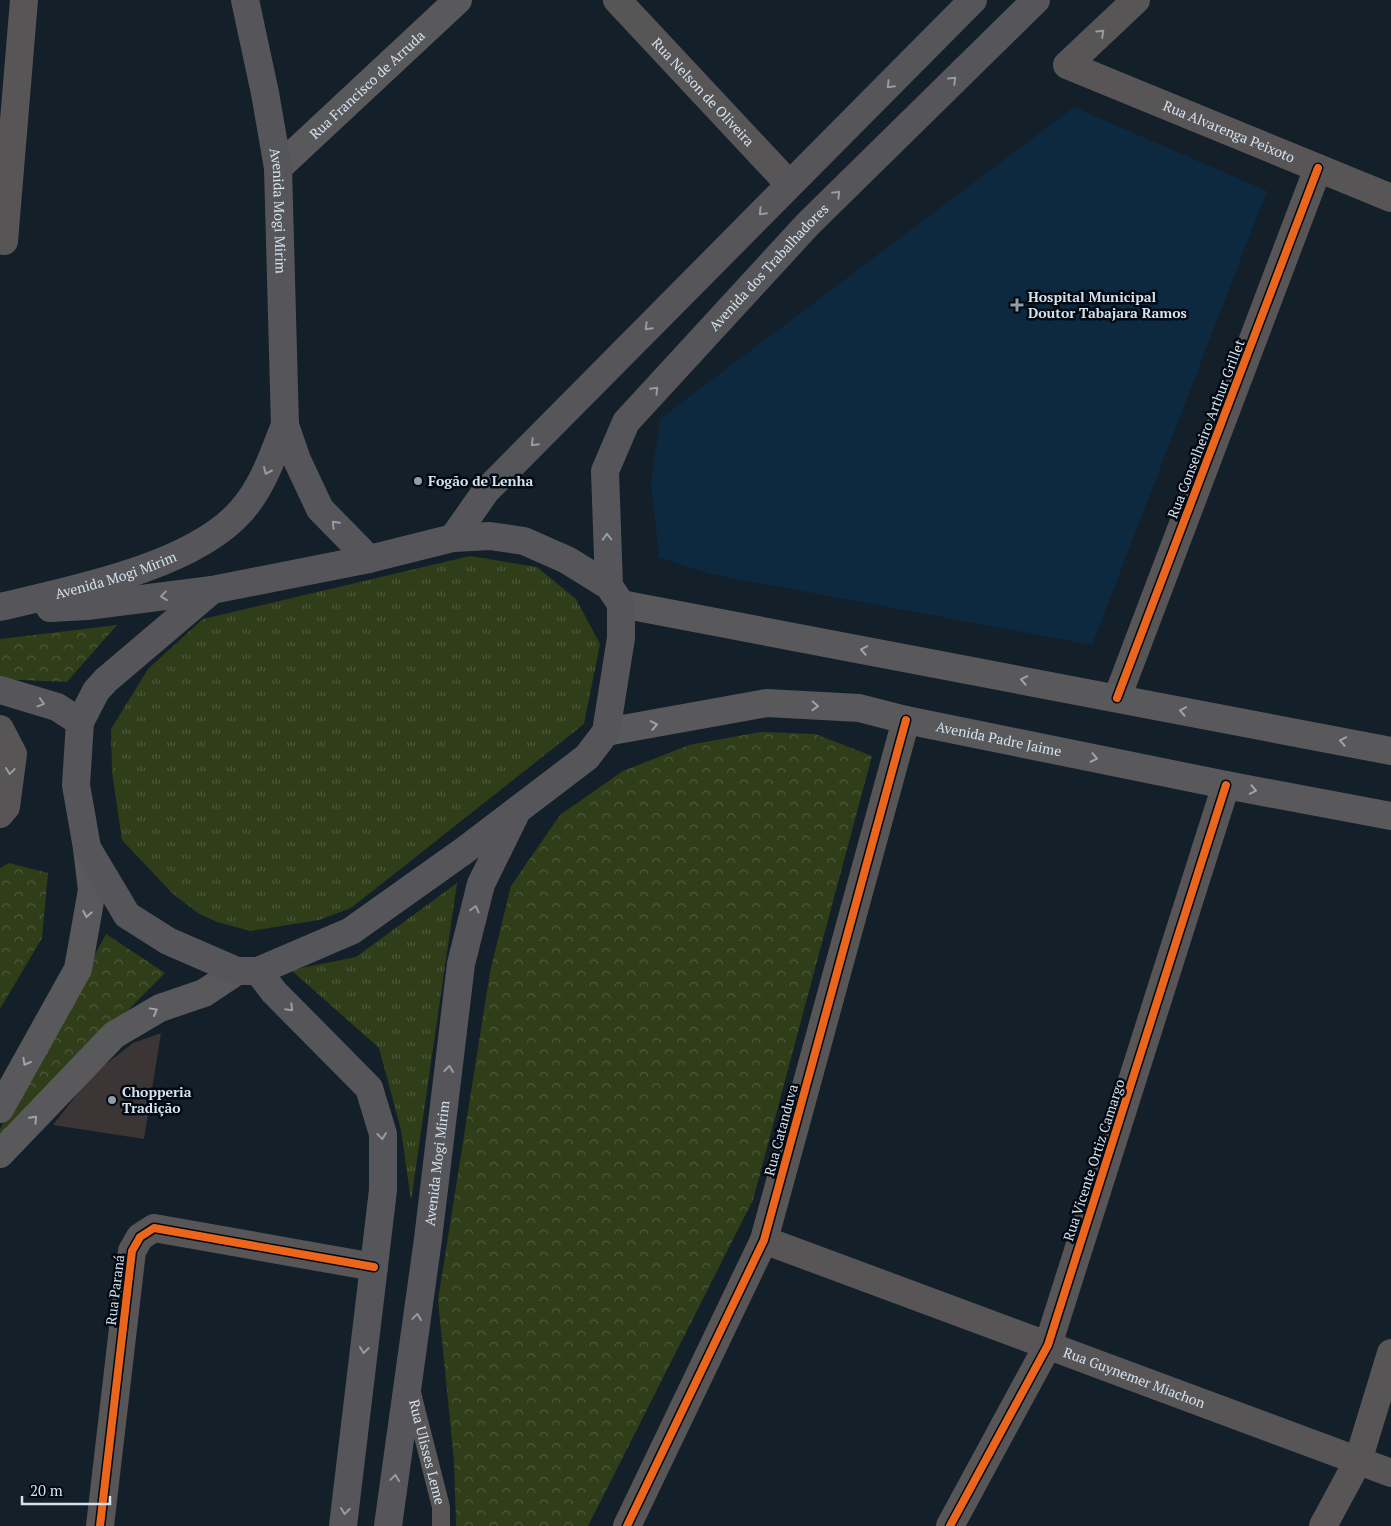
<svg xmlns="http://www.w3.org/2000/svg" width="1391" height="1526" font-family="'PT Serif',serif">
	<defs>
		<pattern id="grass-tufts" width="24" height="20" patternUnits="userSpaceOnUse" patternTransform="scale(1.25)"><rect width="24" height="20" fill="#303d19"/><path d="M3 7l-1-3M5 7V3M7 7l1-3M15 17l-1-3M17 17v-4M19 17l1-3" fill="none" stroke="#4d593b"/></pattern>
		<pattern id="park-crowns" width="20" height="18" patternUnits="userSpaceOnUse" patternTransform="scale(1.25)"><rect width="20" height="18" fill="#303d19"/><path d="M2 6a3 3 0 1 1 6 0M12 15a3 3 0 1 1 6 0" fill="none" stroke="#4d593b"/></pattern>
	</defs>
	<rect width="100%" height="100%" fill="#131f29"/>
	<polygon fill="#0d293f" points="1074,107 1267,191 1092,645 711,574 659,557 651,482 660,419"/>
	<g fill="url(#grass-tufts)">
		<polygon points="470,556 537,567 576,599 600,644 584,724 351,908 319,920 251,931 217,922 198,913 173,894 122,840 112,772 111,729 148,669 203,619"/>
		<polygon points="457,883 411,1201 401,1130 379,1048 291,970 356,957"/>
	</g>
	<g fill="url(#park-crowns)">
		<polygon points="117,625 67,682 0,679 0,639"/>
		<polygon points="760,732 815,734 872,756 753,1200 588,1526 456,1526 454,1461 438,1300 490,972 511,886 560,815 623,771 689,745"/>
		<polygon points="9,863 48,873 42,938 0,1009 0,868"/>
		<polygon points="106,934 165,973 0,1139 0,1129"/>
	</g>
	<polygon fill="#3b3635" points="161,1033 144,1139 53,1125 92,1075 133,1043"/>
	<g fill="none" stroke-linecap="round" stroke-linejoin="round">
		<path stroke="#585557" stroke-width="18" id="s1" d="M412,1393l29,114v19"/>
		<g stroke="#585557" stroke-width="28">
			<path id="s2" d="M617,0l172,184"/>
			<path id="s3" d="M1136,0l-69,65 324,133"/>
			<polyline points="4,241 24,0"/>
			<polyline points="1117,698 1318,168"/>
			<polyline points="0,729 13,754 6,807 0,814"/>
			<path id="s4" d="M764,1240l627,233"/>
			<polyline points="100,1526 132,1251 140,1237 154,1228 374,1267"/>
			<polyline points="627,1526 764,1240 906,720"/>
			<polyline points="950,1526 1048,1345 1226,785"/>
			<polyline points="1323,1526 1358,1461 1391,1353"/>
		</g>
		<g stroke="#59585b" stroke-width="28">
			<path id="s5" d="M278,168l180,-168"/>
			<polyline points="621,604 1391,751"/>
			<path id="s6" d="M606,732l161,-29 92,5 47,12 320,65 165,31"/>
			<polyline points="0,1109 78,969 92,890 87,848"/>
			<polyline points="0,1154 114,1035 160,1008 204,993 237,971"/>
		</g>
		<g stroke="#56565a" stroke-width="28">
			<path id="s7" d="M245,0l20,93 13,75 7,257 12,35 23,49 49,50"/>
			<polygon points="490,536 524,541 567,560 609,586 621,604 621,638 606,732 587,757 465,850 351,931 258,971 237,971 168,941 127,915 87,848 76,785 80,722 96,691 106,680 212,590 369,559 453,538"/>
			<polyline points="453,538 486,491 973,0"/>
			<path id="s8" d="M609,586l-4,-115 21,-49 182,-198 228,-224"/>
			<path id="s9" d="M0,607c71,-17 193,-40 242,-97 21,-24 31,-55 43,-85"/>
			<polyline points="50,608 87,606 212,590"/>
			<polyline points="0,690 57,707 80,722"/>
			<polyline points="258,971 274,992 369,1088 383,1134 383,1190 343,1526"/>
			<path id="s10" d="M388,1526l40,-287 33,-275 20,-80 34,-69"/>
		</g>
		<defs>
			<g id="cycleway">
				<polyline points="1117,698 1318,168"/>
				<polyline points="100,1526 132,1251 140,1237 154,1228 374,1267"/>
				<polyline points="627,1526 764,1240 906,720"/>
				<polyline points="950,1526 1048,1345 1226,785"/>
			</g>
		</defs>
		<use href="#cycleway" stroke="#020911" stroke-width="11"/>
		<use href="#cycleway" stroke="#eb651d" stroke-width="8"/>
	</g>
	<defs><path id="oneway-chevron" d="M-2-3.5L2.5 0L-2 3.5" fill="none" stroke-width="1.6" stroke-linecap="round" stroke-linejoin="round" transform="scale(1.25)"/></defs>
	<g stroke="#969ca3">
		<use href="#oneway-chevron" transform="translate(1101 33) rotate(-43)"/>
		<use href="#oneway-chevron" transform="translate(10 771) rotate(97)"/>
	</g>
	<g stroke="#959ca4">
		<use href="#oneway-chevron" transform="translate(953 80) rotate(-44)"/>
		<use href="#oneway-chevron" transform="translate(890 85) rotate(135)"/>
		<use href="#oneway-chevron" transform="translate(837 194) rotate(-45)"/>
		<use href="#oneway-chevron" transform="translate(762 212) rotate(135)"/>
		<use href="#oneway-chevron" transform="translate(648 327) rotate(135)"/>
		<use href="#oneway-chevron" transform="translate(655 390) rotate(-47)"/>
		<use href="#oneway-chevron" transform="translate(534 443) rotate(135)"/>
		<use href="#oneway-chevron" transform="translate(267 471) rotate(114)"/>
		<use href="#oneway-chevron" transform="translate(335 524) rotate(-134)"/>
		<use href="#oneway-chevron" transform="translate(607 537) rotate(-92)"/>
		<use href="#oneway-chevron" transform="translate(164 596) rotate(173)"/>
		<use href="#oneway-chevron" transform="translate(41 703) rotate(17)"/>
		<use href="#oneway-chevron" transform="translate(475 909) rotate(-75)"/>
		<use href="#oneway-chevron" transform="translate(290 1008) rotate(45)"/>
		<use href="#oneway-chevron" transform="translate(449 1069) rotate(-84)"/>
		<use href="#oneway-chevron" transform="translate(382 1136) rotate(83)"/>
		<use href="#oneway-chevron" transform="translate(417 1317) rotate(-82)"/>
		<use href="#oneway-chevron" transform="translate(364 1350) rotate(97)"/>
		<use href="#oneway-chevron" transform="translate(395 1478) rotate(-82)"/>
		<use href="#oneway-chevron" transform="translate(345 1511) rotate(97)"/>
	</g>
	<g stroke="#9da4ac">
		<use href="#oneway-chevron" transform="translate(864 650) rotate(-169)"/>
		<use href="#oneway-chevron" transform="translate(1024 680) rotate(-169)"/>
		<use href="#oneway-chevron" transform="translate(815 706) rotate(3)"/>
		<use href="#oneway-chevron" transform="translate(1183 711) rotate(-169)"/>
		<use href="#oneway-chevron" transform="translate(654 725) rotate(-11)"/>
		<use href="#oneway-chevron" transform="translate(1343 741) rotate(-169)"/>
		<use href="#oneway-chevron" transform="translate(1094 758) rotate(12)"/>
		<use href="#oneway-chevron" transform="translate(1253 790) rotate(11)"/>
		<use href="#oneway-chevron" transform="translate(87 914) rotate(100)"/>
		<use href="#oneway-chevron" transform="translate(154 1011) rotate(-29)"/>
		<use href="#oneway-chevron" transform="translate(26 1062) rotate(119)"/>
		<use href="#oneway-chevron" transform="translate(34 1119) rotate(-46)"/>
	</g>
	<g fill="#909eaa" stroke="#020911" stroke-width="2">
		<path d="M1014.5 297.5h5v5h5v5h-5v5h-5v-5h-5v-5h5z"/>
		<circle cx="418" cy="481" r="5"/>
		<circle cx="112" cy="1100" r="5"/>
	</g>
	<g text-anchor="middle" stroke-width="5" stroke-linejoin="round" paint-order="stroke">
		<g font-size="14" fill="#d4e2ef" stroke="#020911">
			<text dy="5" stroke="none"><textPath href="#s5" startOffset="122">Rua Francisco de Arruda</textPath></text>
			<text dy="5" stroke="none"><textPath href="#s2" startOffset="126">Rua Nelson de Oliveira</textPath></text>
			<text dy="5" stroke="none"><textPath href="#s3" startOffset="270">Rua Alvarenga Peixoto</textPath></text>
			<text dy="5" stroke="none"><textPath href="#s7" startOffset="214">Avenida Mogi Mirim</textPath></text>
			<text dy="5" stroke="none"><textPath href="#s8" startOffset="379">Avenida dos Trabalhadores</textPath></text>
			<text transform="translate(1206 429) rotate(-69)" y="5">Rua Conselheiro Arthur Grillet</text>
			<text dy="5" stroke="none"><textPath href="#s9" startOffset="120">Avenida Mogi Mirim</textPath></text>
			<text dy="5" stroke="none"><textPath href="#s6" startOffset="399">Avenida Padre Jaime</textPath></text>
			<text transform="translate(781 1130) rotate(-75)" y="5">Rua Catanduva</text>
			<text transform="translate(1094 1160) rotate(-72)" y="5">Rua Vicente Ortiz Camargo</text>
			<text dy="5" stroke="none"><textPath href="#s10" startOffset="366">Avenida Mogi Mirim</textPath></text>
			<text transform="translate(115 1290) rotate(-83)" y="5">Rua Paraná</text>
			<text dy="5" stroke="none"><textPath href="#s4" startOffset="395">Rua Guynemer Miachon</textPath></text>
			<text dy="5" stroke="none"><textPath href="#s1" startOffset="61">Rua Ulisses Leme</textPath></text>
		</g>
		<g font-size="14" font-weight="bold" fill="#d4e2ef" stroke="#020911" text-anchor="start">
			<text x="1028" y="302">Hospital Municipal<tspan x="1028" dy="16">Doutor Tabajara Ramos</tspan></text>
			<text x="428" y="486">Fogão de Lenha</text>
			<text x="122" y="1097">Chopperia<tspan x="122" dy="16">Tradição</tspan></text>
		</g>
	</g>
	<path d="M22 1496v8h88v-8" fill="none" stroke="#d4e2ef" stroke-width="2.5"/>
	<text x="30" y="1496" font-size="15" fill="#d4e2ef" stroke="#020911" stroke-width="4" paint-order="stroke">20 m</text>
</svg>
